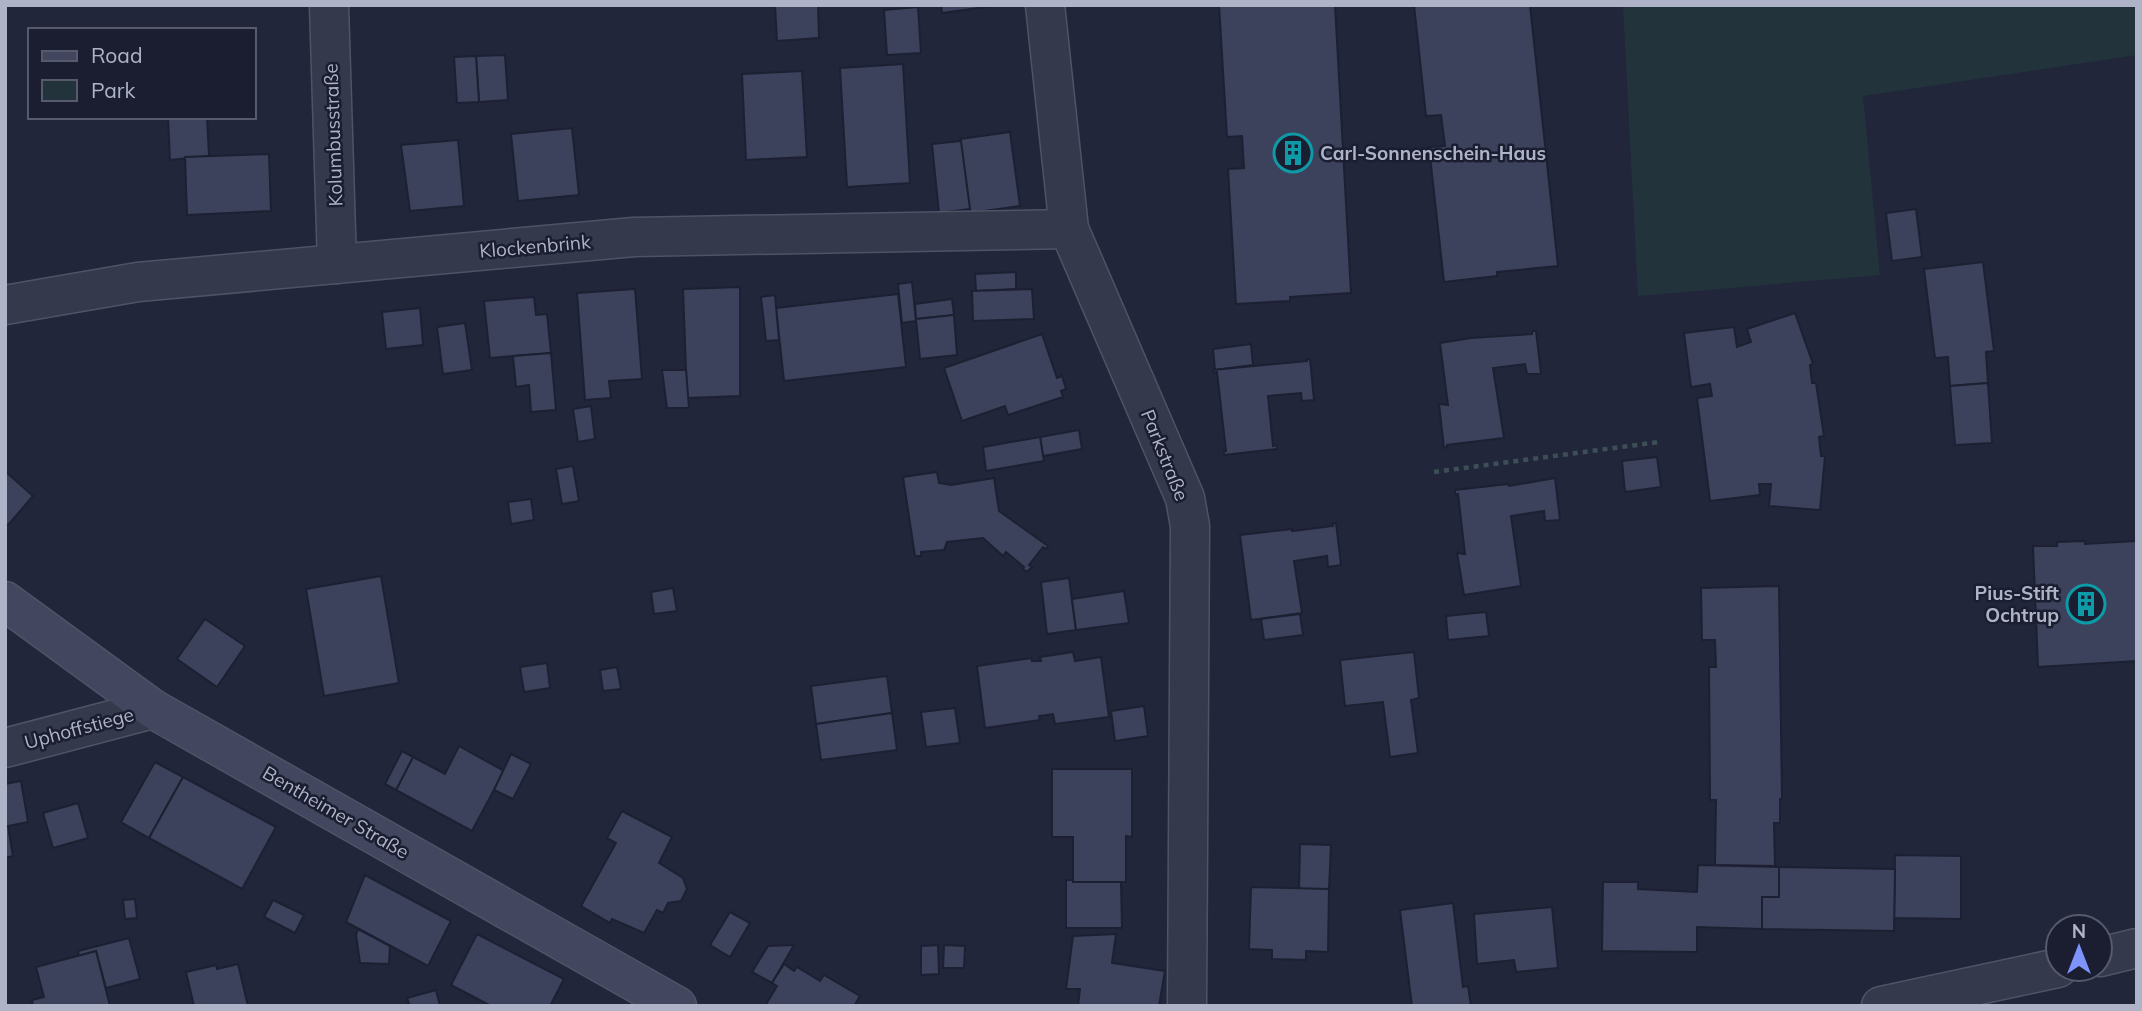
<svg xmlns="http://www.w3.org/2000/svg" width="2142" height="1011" font-family="Mulish,sans-serif">
	<rect width="100%" height="100%" fill="#21263b"/>
	<polygon fill="#23333c" points="1623,5 2137,5 2137,55 1863,96 1880,275 1638,296"/>
	<g fill="#3c425b" stroke="#1c2032" stroke-width="2">
		<polygon points="775,5 818,5 819,38 777,41"/>
		<polygon points="941,5 993,5 993,6 942,13"/>
		<polygon points="1219,5 1335,5 1351,293 1290,297 1290,301 1236,304 1228,169 1244,168 1242,136 1227,137"/>
		<polygon points="1414,5 1530,5 1558,266 1497,272 1497,276 1444,282 1429,147 1445,146 1441,115 1426,116"/>
		<polygon points="918,7 921,53 887,55 884,10"/>
		<polygon points="505,55 508,100 479,102 476,56"/>
		<polygon points="476,56 479,102 457,103 454,57"/>
		<polygon points="903,64 910,183 847,187 840,68"/>
		<polygon points="802,71 807,157 746,160 742,74"/>
		<polygon points="168,117 207,117 209,156 170,160"/>
		<polygon points="572,128 579,195 518,201 511,134"/>
		<polygon points="1010,132 1020,206 970,213 960,139"/>
		<polygon points="458,140 464,206 410,211 401,145"/>
		<polygon points="961,141 970,209 939,213 932,144"/>
		<polygon points="269,154 271,211 187,215 185,157"/>
		<polygon points="1916,209 1922,257 1892,261 1886,213"/>
		<polygon points="1983,262 1994,351 1986,352 1988,383 1950,386 1948,357 1935,358 1924,269"/>
		<polygon points="1016,272 1016,289 976,291 975,274"/>
		<polygon points="912,282 916,321 902,323 898,284"/>
		<polygon points="740,287 740,396 687,398 683,289"/>
		<polygon points="635,289 642,379 609,381 611,398 585,400 577,293"/>
		<polygon points="1032,289 1034,319 973,321 972,291"/>
		<polygon points="898,294 906,367 784,381 776,308"/>
		<polygon points="775,295 779,340 766,341 761,297"/>
		<polygon points="534,297 536,315 547,314 551,353 490,358 484,301"/>
		<polygon points="952,299 954,315 916,319 915,304"/>
		<polygon points="420,308 423,345 386,349 382,312"/>
		<polygon points="1795,313 1813,364 1810,365 1812,383 1816,383 1824,436 1819,437 1821,456 1825,456 1820,510 1769,506 1771,484 1759,484 1760,495 1710,501 1697,398 1712,396 1710,384 1691,387 1684,333 1734,327 1737,347 1751,342 1747,329"/>
		<polygon points="954,315 957,355 920,359 916,319"/>
		<polygon points="465,323 472,370 443,374 437,327"/>
		<polygon points="1532,331 1536,331 1541,374 1527,374 1525,364 1493,368 1504,438 1447,445 1447,447 1444,448 1439,404 1448,405 1440,343 1471,338 1532,334"/>
		<polygon points="1042,334 1057,378 1062,376 1066,389 1061,391 1063,397 1008,415 1005,406 962,421 944,368"/>
		<polygon points="1251,344 1253,365 1215,370 1213,349"/>
		<polygon points="551,353 556,410 531,412 529,385 516,387 513,356"/>
		<polygon points="1307,359 1310,359 1314,400 1302,401 1301,393 1268,396 1273,446 1277,445 1277,449 1224,455 1224,451 1226,451 1217,372 1214,373 1213,370 1307,361"/>
		<polygon points="662,370 686,370 689,408 667,408"/>
		<polygon points="1988,383 1992,443 1955,445 1950,386"/>
		<polygon points="591,406 595,439 578,442 573,409"/>
		<polygon points="1079,430 1082,449 1043,456 1040,437"/>
		<polygon points="1040,437 1044,461 986,471 983,447"/>
		<polygon points="1657,457 1661,487 1625,492 1622,461"/>
		<polygon points="573,466 579,501 562,504 556,469"/>
		<polygon points="6,472 33,496 8,525 5,523"/>
		<polygon points="937,472 939,483 951,485 994,478 999,511 1048,546 1046,549 1043,547 1029,565 1032,567 1027,572 1023,569 1024,567 1006,552 1003,556 983,538 947,542 944,550 921,552 921,556 915,556 903,477"/>
		<polygon points="1555,478 1560,520 1545,521 1544,511 1511,516 1521,586 1464,595 1457,553 1465,554 1458,494 1455,494 1455,490 1508,484 1509,486"/>
		<polygon points="531,499 534,520 511,524 508,502"/>
		<polygon points="1336,523 1341,565 1328,567 1327,556 1294,561 1302,613 1251,620 1240,535 1292,529 1292,531 1333,526 1332,524"/>
		<polygon points="2085,541 2085,544 2137,541 2137,661 2038,667 2033,546 2057,546 2057,542"/>
		<polygon points="381,576 399,683 324,696 306,589"/>
		<polygon points="1069,578 1076,630 1047,634 1041,582"/>
		<polygon points="1779,586 1782,799 1780,799 1780,823 1774,823 1775,866 1715,865 1716,800 1710,800 1709,667 1716,667 1715,640 1702,640 1701,588"/>
		<polygon points="673,588 677,611 654,614 651,592"/>
		<polygon points="1124,591 1129,623 1076,630 1072,599"/>
		<polygon points="1486,612 1489,636 1448,640 1446,616"/>
		<polygon points="1300,614 1303,635 1264,640 1261,619"/>
		<polygon points="205,619 245,646 217,687 177,659"/>
		<polygon points="1073,652 1075,661 1101,657 1109,717 1055,724 1053,714 1039,716 1040,720 985,728 977,666 1031,658 1032,661 1041,661 1040,657"/>
		<polygon points="1414,652 1419,698 1411,700 1418,753 1390,757 1383,702 1345,706 1340,660"/>
		<polygon points="547,663 550,688 524,692 520,667"/>
		<polygon points="617,667 621,689 603,691 600,670"/>
		<polygon points="887,676 892,713 816,724 811,686"/>
		<polygon points="1144,706 1148,736 1115,741 1111,711"/>
		<polygon points="955,708 960,743 926,747 921,712"/>
		<polygon points="892,713 897,750 821,760 816,724"/>
		<polygon points="459,746 504,771 472,831 396,790 413,757 445,774"/>
		<polygon points="402,751 413,757 396,790 385,784"/>
		<polygon points="511,754 531,764 513,799 494,790"/>
		<polygon points="155,762 183,777 149,838 121,822"/>
		<polygon points="1052,769 1132,769 1132,837 1126,836 1126,882 1073,882 1073,837 1052,837"/>
		<polygon points="183,777 276,827 242,889 149,838"/>
		<polygon points="21,781 28,822 8,826 13,856 5,858 5,784"/>
		<polygon points="78,803 88,838 53,848 43,813"/>
		<polygon points="622,811 672,837 659,863 683,878 687,889 681,901 668,903 663,913 657,910 644,933 612,919 610,923 581,906 616,843 607,838"/>
		<polygon points="1300,844 1331,845 1329,889 1299,889"/>
		<polygon points="1895,855 1961,856 1961,919 1894,918"/>
		<polygon points="1698,865 1779,867 1779,897 1762,897 1762,929 1697,927 1697,952 1602,951 1603,882 1638,882 1638,889 1697,892"/>
		<polygon points="1779,867 1895,869 1894,931 1762,929 1762,897 1779,897"/>
		<polygon points="365,875 451,921 428,966 346,922"/>
		<polygon points="1066,880 1073,880 1073,882 1121,882 1122,928 1066,928"/>
		<polygon points="1251,887 1329,889 1328,952 1306,951 1306,960 1272,959 1272,950 1249,949"/>
		<polygon points="135,899 137,918 125,919 123,900"/>
		<polygon points="273,900 304,915 295,933 264,917"/>
		<polygon points="1453,903 1463,987 1468,986 1471,1006 1412,1006 1400,910"/>
		<polygon points="1552,907 1558,968 1516,972 1514,960 1477,964 1474,914"/>
		<polygon points="730,912 750,923 730,957 710,945"/>
		<polygon points="358,929 390,946 389,964 360,963 356,935"/>
		<polygon points="477,934 564,979 550,1006 491,1006 451,985"/>
		<polygon points="1116,934 1112,963 1165,971 1159,1006 1078,1006 1080,989 1066,989 1073,936"/>
		<polygon points="129,938 140,979 106,988 96,951 79,956 78,951"/>
		<polygon points="794,945 772,983 752,972 768,946"/>
		<polygon points="938,945 939,974 921,975 921,946"/>
		<polygon points="944,945 965,946 964,968 943,968"/>
		<polygon points="96,951 110,1006 33,1006 32,1000 44,997 36,967"/>
		<polygon points="238,964 248,1006 194,1006 186,972 216,965 217,969"/>
		<polygon points="784,964 794,971 797,967 820,981 824,975 860,996 854,1006 765,1006 777,986 772,983"/>
		<polygon points="436,990 440,1006 410,1006 407,998"/>
	</g>
	<g fill="none" stroke-linecap="round" stroke-linejoin="round">
		<defs>
			<g id="street">
				<polyline points="329,5 337,264"/>
				<polyline points="1045,5 1069,229 1185,498 1190,526 1187,1006"/>
				<polyline points="5,305 138,282 634,237 1069,229"/>
				<polyline points="5,748 153,709"/>
				<polyline points="2100,957 2137,948"/>
				<polyline points="1881,1006 2058,968"/>
			</g>
			<polyline id="secondary" points="5,601 153,709 677,1006"/>
		</defs>
		<use href="#street" stroke="#4f5366" stroke-width="41"/>
		<use href="#secondary" stroke="#4f5366" stroke-width="41"/>
		<polyline stroke="#3d4f56" stroke-width="4.5" stroke-dasharray="5 5" stroke-linecap="butt" points="1434,472 1659,442"/>
		<use href="#street" stroke="#34394b" stroke-width="38"/>
		<use href="#secondary" stroke="#42465e" stroke-width="38"/>
	</g>
	<defs>
		<symbol id="building-ring" viewBox="-11 -11 22 22"><circle r="9.5" fill="#1a1e30" stroke="#0f9aa8" stroke-width="1.5"/><path d="M-4-6H4V6H1V3H-1V6H-4ZM-2.5-4.3h1.7v1.8h-1.7ZM.8-4.3h1.7v1.8H.8ZM-2.5-1h1.7V.8h-1.7ZM.8-1h1.7V.8H.8Z" fill="#0f9aa8"/></symbol>
	</defs>
	<g fill-rule="evenodd">
		<use href="#building-ring" x="1271" y="131" width="44" height="44"/>
		<use href="#building-ring" x="2064" y="582" width="44" height="44"/>
	</g>
	<g text-anchor="middle" stroke-width="5" stroke-linejoin="round" paint-order="stroke">
		<g font-size="19" fill="#afb3c7" stroke="#1a1e30">
			<text transform="translate(333 135) rotate(-92)" y="7">Kolumbusstraße</text>
			<text transform="translate(535 246) rotate(-5)" y="7">Klockenbrink</text>
			<text transform="translate(1165 455) rotate(68)" y="7">Parkstraße</text>
			<text transform="translate(79 728) rotate(-15)" y="7">Uphoffstiege</text>
			<text transform="translate(336 812) rotate(30)" y="7">Bentheimer Straße</text>
		</g>
		<g font-size="19" font-weight="bold" fill="#afb3c7" stroke="#1a1e30" text-anchor="start">
			<text x="1320" y="160">Carl-Sonnenschein-Haus</text>
			<text x="2059" y="600" text-anchor="end">Pius-Stift<tspan x="2059" dy="22">Ochtrup</tspan></text>
		</g>
	</g>
	<rect width="2142" height="1011" fill="none" stroke="#afb3c7" stroke-width="14"/>
	<rect x="28" y="28" width="228" height="91" fill="#1a1e30" stroke="#565a6c" stroke-width="2"/>
	<rect x="42" y="51" width="35" height="10" fill="#42465e" stroke="#565a6c" stroke-width="2"/>
	<text x="91" y="63" font-size="21" fill="#afb3c7">Road</text>
	<rect x="42" y="80" width="35" height="21" fill="#23333c" stroke="#565a6c" stroke-width="2"/>
	<text x="91" y="98" font-size="21" fill="#afb3c7">Park</text>
	<g transform="translate(2079 948)"><circle r="33" fill="#1a1e30" stroke="#565a6c" stroke-width="2"/>
	<path d="M0-5L12 26L0 18L-12 26Z" fill="#7f93fd"/>
	<text y="-10" font-size="19" font-weight="bold" text-anchor="middle" fill="#afb3c7">N</text>
	</g>
</svg>
